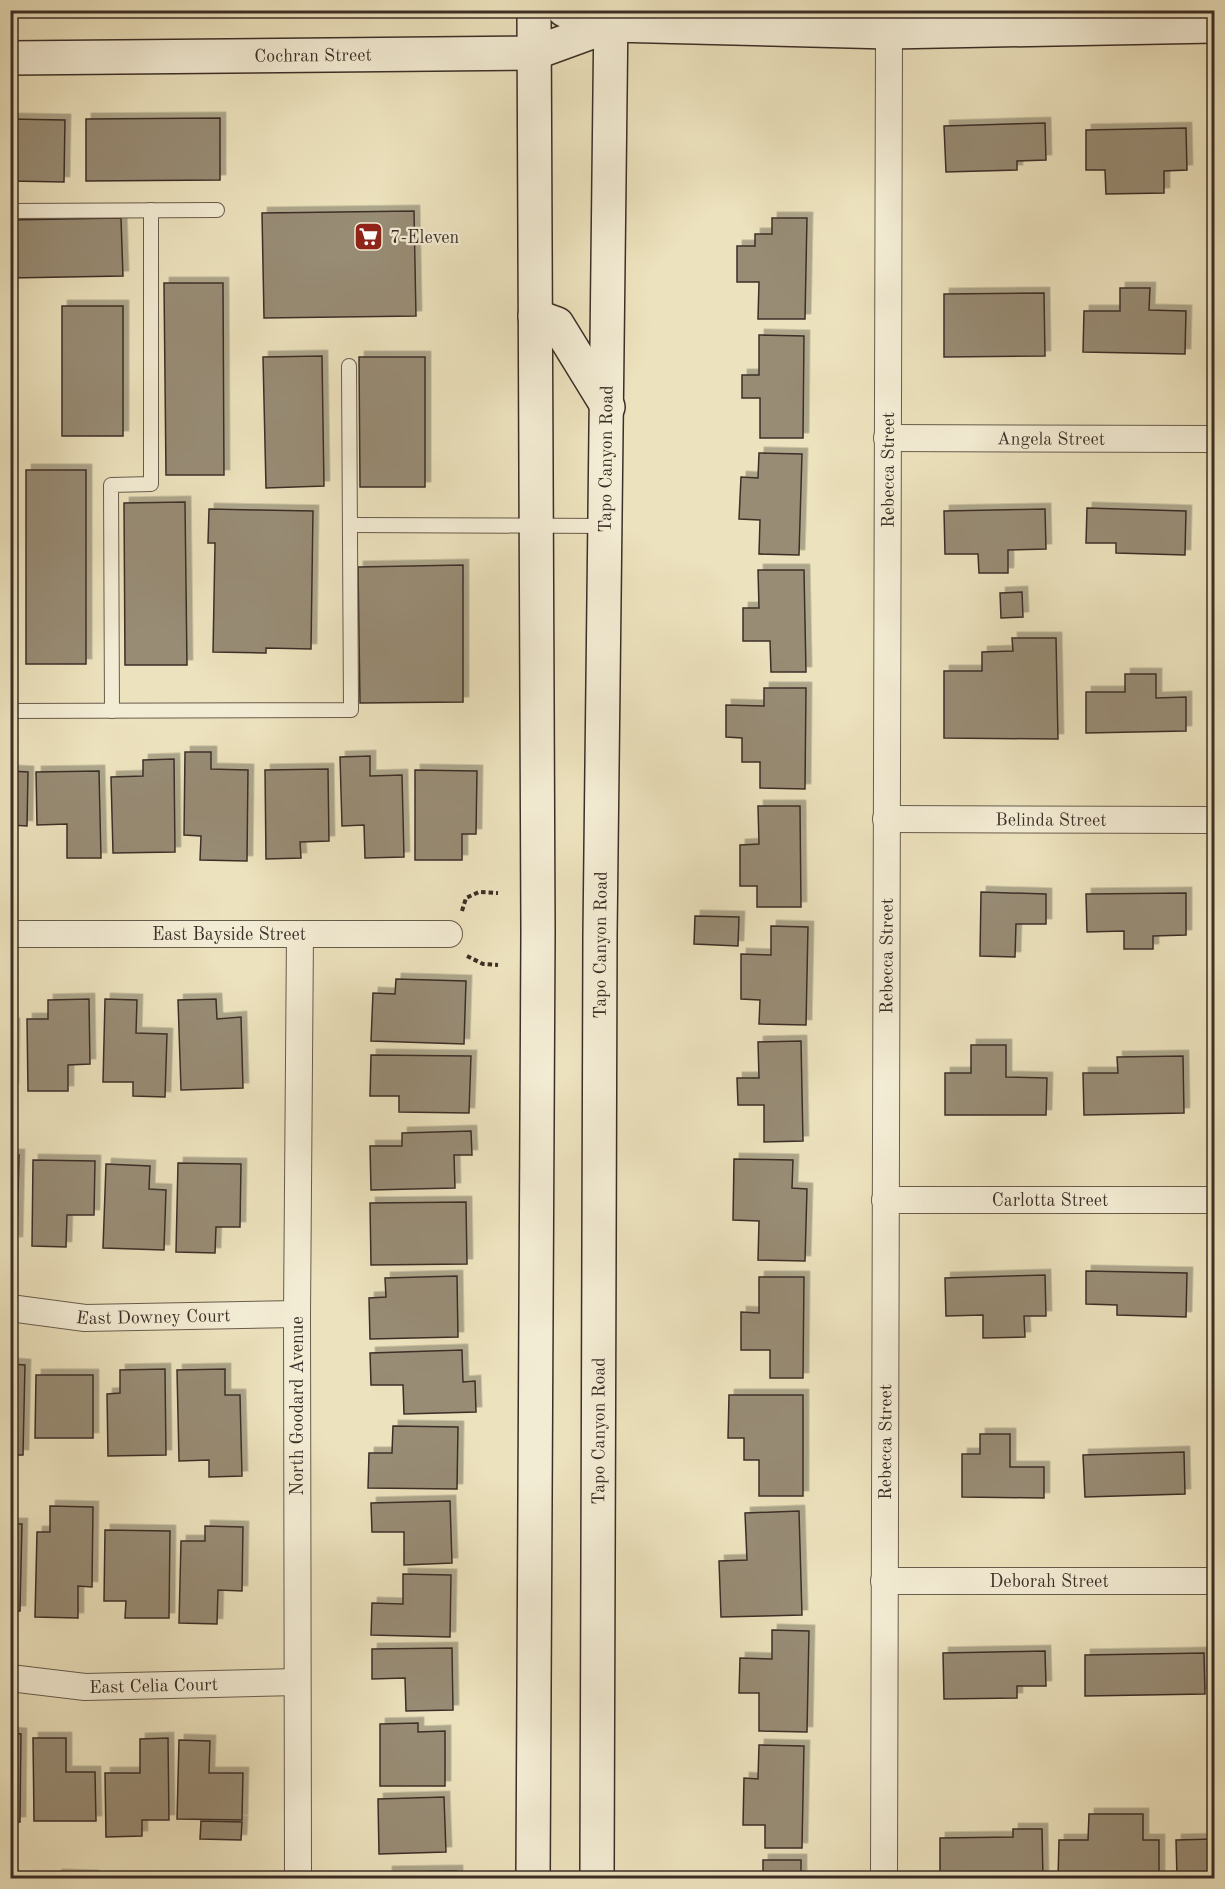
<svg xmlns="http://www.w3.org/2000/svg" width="1225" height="1889" font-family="'Old Standard TT',serif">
	<defs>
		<filter id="shadow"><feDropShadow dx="5.5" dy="-5.5" stdDeviation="0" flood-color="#0004"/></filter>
	</defs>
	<rect width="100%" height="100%" fill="#ece2bd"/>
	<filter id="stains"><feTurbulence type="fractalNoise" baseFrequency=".00333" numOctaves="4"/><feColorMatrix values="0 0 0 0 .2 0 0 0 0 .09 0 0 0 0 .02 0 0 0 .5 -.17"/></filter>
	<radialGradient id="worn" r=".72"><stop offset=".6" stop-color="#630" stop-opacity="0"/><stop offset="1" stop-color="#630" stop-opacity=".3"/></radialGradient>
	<g fill="#988c75" stroke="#3c2f27" stroke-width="1.5" filter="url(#shadow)">
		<polygon points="220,118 220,180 86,181 86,119"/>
		<polygon points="10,119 65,120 64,182 10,181"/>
		<polygon points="1045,123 1046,160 1017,161 1017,170 946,172 944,126"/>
		<polygon points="1186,128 1187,170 1164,171 1164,193 1106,194 1105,170 1086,170 1086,130"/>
		<polygon points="414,211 416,316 264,318 262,213"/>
		<polygon points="121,218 123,276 10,278 10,220"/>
		<polygon points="772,218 807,218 805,319 758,319 759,282 737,282 737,246 755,246 755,234 772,234"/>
		<polygon points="164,283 223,283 224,475 166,475"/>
		<polygon points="1120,288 1150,288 1149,310 1186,311 1185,354 1083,352 1084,311 1120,311"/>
		<polygon points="1044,293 1045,356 944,357 944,294"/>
		<rect x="62" y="306" width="61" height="130"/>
		<polygon points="759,335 804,336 803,438 760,438 760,398 742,398 742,375 759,375"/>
		<polygon points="322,356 324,486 266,488 263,357"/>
		<polygon points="359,357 425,357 425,487 360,487"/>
		<polygon points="759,453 802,454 799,555 759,554 760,520 739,519 741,477 758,478"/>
		<rect x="26" y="470" width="60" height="194"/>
		<polygon points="185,502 187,665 125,665 124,503"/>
		<polygon points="1087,508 1186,511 1185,555 1116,553 1116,543 1086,543"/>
		<polygon points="209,509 313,511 311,649 266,648 266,653 213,652 215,543 208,543"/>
		<polygon points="1045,509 1046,549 1008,550 1008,573 979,573 978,554 945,554 944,511"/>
		<polygon points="463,565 463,702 360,703 358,567"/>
		<polygon points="758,570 804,570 806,672 771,672 770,641 743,641 743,608 759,608"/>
		<polygon points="1022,592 1023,617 1001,618 1000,593"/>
		<polygon points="1012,638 1056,638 1058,739 944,738 944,671 982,671 982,652 1013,651"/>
		<polygon points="1125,674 1156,674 1156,698 1186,697 1186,731 1086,733 1086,692 1125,692"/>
		<polygon points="764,688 806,688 805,789 760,788 760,762 742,762 742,738 726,737 726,705 764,706"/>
		<polygon points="185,752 211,752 211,769 248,770 247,861 200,860 201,836 184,835"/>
		<polygon points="370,756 370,776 402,775 404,857 365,858 364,825 342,826 340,757"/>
		<polygon points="174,759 175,852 113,853 111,777 143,776 143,760"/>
		<polygon points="328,769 329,841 300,842 301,858 266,859 265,770"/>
		<polygon points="415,770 477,771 476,834 462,834 462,860 415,860"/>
		<polygon points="10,771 28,772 27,826 10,825"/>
		<polygon points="99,771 101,858 67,858 67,824 37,825 36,772"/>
		<polygon points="758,806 800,806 801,907 757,907 757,886 740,886 740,845 759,844"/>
		<polygon points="981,892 1046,894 1046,924 1016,924 1015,957 980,956"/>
		<polygon points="1186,893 1186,935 1153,936 1153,949 1124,949 1124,931 1087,932 1086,894"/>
		<polygon points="695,916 739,917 738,946 694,944"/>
		<polygon points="771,926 808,927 806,1025 759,1024 760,1000 741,999 741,954 771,955"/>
		<polygon points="396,979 466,981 464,1044 371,1041 373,993 395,994"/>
		<polygon points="89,999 90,1064 68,1065 68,1091 28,1091 27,1019 48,1019 48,1000"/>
		<polygon points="105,999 137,1000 136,1033 167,1034 165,1097 133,1096 133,1082 103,1082"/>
		<polygon points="216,999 217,1019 241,1017 243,1088 181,1090 178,1000"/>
		<polygon points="10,1024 14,1024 13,1088 10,1088"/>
		<polygon points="801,1041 803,1141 764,1142 764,1105 738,1105 737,1078 759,1078 758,1042"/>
		<polygon points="971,1045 1006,1045 1006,1077 1047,1078 1046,1115 945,1115 945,1073 971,1073"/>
		<polygon points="371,1055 471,1056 469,1113 399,1112 399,1096 370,1096"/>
		<polygon points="1183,1056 1184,1113 1084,1115 1083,1073 1118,1073 1117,1057"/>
		<polygon points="471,1131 472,1155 454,1155 455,1188 371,1190 370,1146 402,1146 402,1133"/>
		<polygon points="10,1155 19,1155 17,1242 10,1242"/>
		<polygon points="734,1159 793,1160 792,1188 807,1189 805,1261 758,1260 759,1221 733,1220"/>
		<polygon points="33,1160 95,1161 94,1215 67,1215 66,1247 32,1246"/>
		<polygon points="178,1163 241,1164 240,1227 216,1227 215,1253 176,1252"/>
		<polygon points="106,1164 150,1166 149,1189 166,1190 164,1250 103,1248"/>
		<polygon points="466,1202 467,1264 371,1265 370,1203"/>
		<polygon points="1086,1271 1187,1273 1186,1317 1117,1315 1117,1305 1086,1304"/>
		<polygon points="1045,1275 1046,1316 1024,1316 1025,1337 983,1338 983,1315 946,1316 945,1278"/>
		<polygon points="457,1276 458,1337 370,1339 369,1298 386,1297 385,1278"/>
		<polygon points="759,1277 804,1277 803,1378 770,1378 770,1350 741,1350 741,1312 759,1313"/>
		<polygon points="462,1350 463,1382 475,1381 476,1412 404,1414 403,1385 371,1385 370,1353"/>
		<polygon points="10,1364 25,1365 23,1455 10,1455"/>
		<polygon points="165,1369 166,1455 108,1456 107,1394 120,1393 120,1370"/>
		<polygon points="225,1369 225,1395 240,1395 242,1476 209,1477 209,1460 179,1461 177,1370"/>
		<polygon points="36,1375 93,1375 93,1438 35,1438"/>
		<polygon points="729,1395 803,1395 803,1496 759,1496 759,1460 744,1460 744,1438 728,1438"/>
		<polygon points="393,1426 458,1427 457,1489 368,1488 369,1453 392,1453"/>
		<polygon points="980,1434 1010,1434 1010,1467 1044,1467 1044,1498 962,1497 962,1454 980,1454"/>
		<polygon points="1184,1452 1185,1494 1085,1497 1083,1455"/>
		<polygon points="450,1501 452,1563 404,1565 404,1532 372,1532 371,1503"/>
		<polygon points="50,1506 93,1507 92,1587 78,1586 78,1618 35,1617 37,1532 50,1532"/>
		<polygon points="799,1511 802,1615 721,1617 719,1561 747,1560 745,1513"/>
		<polygon points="10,1524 22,1524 20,1611 10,1611"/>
		<polygon points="205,1526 243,1527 242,1591 218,1590 217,1624 179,1623 181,1541 205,1541"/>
		<polygon points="105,1530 170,1531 169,1618 125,1618 126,1601 104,1601"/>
		<polygon points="403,1574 451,1575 450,1637 371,1635 372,1603 403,1604"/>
		<polygon points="772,1630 809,1631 807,1732 759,1731 759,1693 739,1693 740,1658 772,1659"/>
		<polygon points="452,1648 453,1710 406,1711 405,1678 372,1679 372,1649"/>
		<polygon points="1045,1651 1046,1686 1017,1686 1017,1698 944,1699 943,1653"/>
		<polygon points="1204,1653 1205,1694 1085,1696 1085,1655"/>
		<polygon points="418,1723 418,1732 445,1731 445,1786 380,1786 380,1724"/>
		<polygon points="10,1733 21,1734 20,1822 10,1822"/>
		<polygon points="33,1738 66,1738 66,1772 95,1772 96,1821 34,1821"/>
		<polygon points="168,1738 169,1820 142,1820 142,1836 106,1837 105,1773 140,1773 140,1739"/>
		<polygon points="179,1740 210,1741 209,1773 243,1773 242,1820 177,1819"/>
		<polygon points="759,1745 804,1746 802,1848 765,1848 765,1825 743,1825 744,1778 758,1779"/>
		<polygon points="444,1797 446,1852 379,1854 378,1799"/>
		<polygon points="1089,1814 1143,1814 1143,1840 1159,1840 1159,1878 1058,1878 1059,1840 1088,1840"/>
		<polygon points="201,1821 242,1822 241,1840 200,1839"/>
		<polygon points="1013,1829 1042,1829 1043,1878 940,1878 940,1838 1013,1837"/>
		<polygon points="1214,1839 1214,1878 1177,1878 1176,1840"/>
		<rect x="763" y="1860" width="38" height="18"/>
		<polygon points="457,1871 457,1878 387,1878 387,1872"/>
		<polygon points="57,1875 93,1876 93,1878 57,1878"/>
	</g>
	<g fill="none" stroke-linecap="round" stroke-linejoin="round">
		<defs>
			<g id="lane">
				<polyline points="10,211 217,210"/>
				<polyline points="350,525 606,526"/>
				<polyline points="10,711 351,710 349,366"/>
				<polyline points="112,711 111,485 151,484 151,210"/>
			</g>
			<g id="street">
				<path id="s1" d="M887,438l327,1"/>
				<path id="s2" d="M886,819l328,1"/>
				<path id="s3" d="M10,934h439"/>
				<path id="s4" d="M885,1200h329"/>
				<path id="s5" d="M10,1308l75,10 212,-4"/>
				<path id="s6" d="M884,1581h330"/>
				<path id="s7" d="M10,1678l75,9 212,-5"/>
				<polyline points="298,1878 297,1314 300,934"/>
				<path id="s8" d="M884,1878l5,-1846"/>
			</g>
			<g id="secondary">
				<polyline points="564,10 611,25 653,26 889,32 1214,26"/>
				<path id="s9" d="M10,58l524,-5 77,-28"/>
				<polyline points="535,316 557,324 608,407"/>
				<polyline points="533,1878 538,932 534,10"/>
				<path id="s10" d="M597,1878l3,-943 11,-925"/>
			</g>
		</defs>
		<use href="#lane" stroke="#685c4c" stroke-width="16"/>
		<use href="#street" stroke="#685c4c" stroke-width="28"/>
		<use href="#secondary" stroke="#3c2f27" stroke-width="36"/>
		<g stroke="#3c2f27" stroke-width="4" stroke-dasharray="4.5 3" stroke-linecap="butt">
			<polyline points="462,911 466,898 479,892 498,893"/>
			<polyline points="467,956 483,964 498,965"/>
		</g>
		<use href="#lane" stroke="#f3ecd4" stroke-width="14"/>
		<use href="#street" stroke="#f3ecd4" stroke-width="26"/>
		<use href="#secondary" stroke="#f3ecd4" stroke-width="33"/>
	</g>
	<defs>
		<symbol id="supermarket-square" viewBox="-11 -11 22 22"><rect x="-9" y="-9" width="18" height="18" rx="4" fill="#8f2418" stroke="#f3ecd4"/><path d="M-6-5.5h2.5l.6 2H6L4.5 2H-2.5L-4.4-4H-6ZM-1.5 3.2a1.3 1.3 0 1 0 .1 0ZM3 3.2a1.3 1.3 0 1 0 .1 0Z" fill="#fff"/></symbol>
	</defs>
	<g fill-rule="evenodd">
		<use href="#supermarket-square" x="352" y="220" width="33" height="33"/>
	</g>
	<g text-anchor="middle" stroke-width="4.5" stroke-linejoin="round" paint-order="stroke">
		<g font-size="18" fill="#3c2f27" stroke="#f3ecd4">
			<text dy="6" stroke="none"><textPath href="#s9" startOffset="303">Cochran Street</textPath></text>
			<text dy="6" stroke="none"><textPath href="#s1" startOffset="164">Angela Street</textPath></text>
			<text dy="6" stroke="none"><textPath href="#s10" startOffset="1419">Tapo Canyon Road</textPath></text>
			<text dy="6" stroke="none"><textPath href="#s8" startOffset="1408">Rebecca Street</textPath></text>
			<text dy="6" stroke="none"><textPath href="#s2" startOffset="165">Belinda Street</textPath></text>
			<text dy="6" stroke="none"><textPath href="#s3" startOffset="219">East Bayside Street</textPath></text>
			<text dy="6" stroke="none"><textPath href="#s10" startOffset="933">Tapo Canyon Road</textPath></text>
			<text dy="6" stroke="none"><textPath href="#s8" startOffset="922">Rebecca Street</textPath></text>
			<text dy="6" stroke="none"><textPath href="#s4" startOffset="165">Carlotta Street</textPath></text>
			<text dy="6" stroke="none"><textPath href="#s5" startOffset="144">East Downey Court</textPath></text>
			<text transform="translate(297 1406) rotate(-90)" y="6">North Goodard Avenue</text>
			<text dy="6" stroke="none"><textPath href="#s10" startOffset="447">Tapo Canyon Road</textPath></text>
			<text dy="6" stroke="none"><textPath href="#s8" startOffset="436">Rebecca Street</textPath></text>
			<text dy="6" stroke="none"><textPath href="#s6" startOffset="165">Deborah Street</textPath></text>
			<text dy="6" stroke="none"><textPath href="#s7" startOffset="144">East Celia Court</textPath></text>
		</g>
		<g font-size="18" fill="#3c2f27" stroke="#f3ecd4" text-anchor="start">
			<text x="390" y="243">7-Eleven</text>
		</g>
	</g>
	<rect width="1225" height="1889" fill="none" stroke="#ece2bd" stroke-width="36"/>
	<rect x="12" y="12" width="1201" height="1865" fill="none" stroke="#3c2f27" stroke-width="3"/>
	<rect x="18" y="18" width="1189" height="1853" fill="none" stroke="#3c2f27" stroke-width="1.5"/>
	<rect width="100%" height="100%" filter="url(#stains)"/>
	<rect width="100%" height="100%" fill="url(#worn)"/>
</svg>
